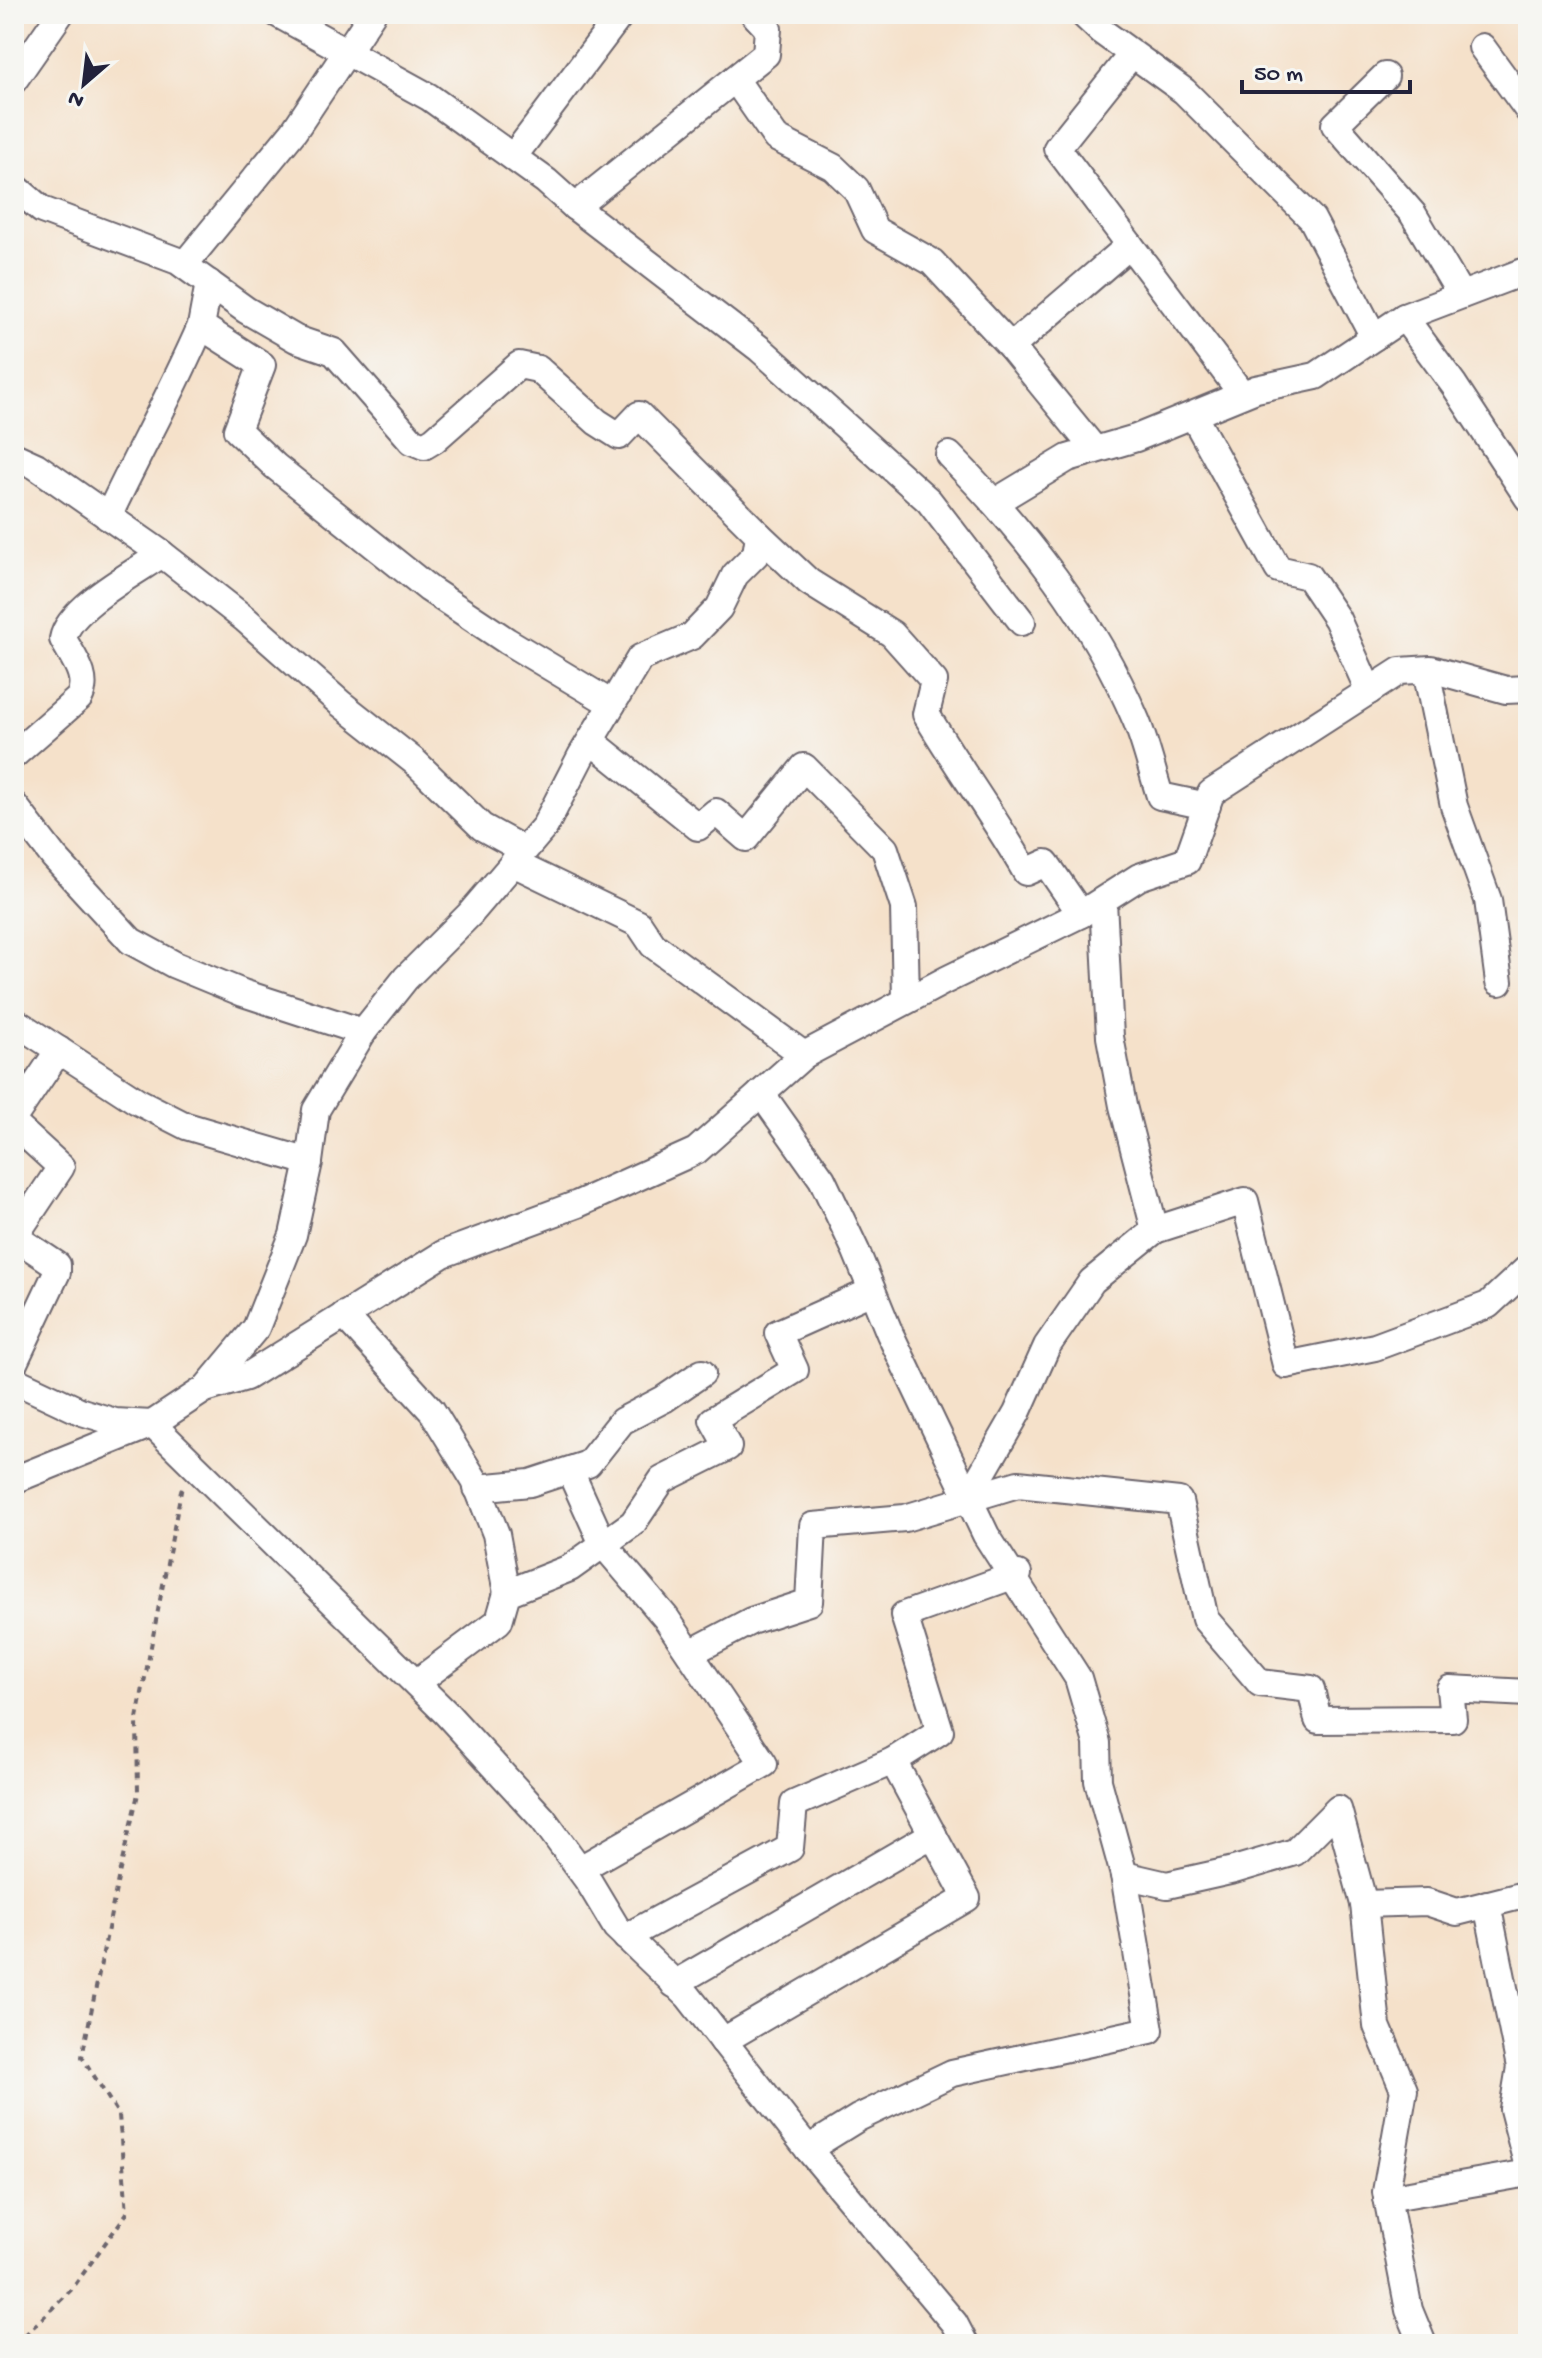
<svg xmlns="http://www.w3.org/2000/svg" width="1542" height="2358" font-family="'Gochi Hand',sans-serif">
	<rect width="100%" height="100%" fill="#f6f6f2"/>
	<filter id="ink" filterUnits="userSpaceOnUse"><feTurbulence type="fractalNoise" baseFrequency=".0125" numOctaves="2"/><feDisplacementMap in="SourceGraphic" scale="16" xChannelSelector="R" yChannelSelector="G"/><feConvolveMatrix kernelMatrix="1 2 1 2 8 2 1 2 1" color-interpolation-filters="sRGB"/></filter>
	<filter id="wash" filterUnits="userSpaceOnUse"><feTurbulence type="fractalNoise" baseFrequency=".006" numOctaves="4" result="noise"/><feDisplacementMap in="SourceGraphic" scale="32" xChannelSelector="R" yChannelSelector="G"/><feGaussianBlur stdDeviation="1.8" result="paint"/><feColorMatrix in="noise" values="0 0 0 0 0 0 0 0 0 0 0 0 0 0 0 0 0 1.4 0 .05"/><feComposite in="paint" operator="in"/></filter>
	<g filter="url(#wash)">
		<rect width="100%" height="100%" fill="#f5e1ca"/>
	</g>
	<g filter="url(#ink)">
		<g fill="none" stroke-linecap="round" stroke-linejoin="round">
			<defs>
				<g id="minor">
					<polyline points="278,14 429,97 546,181 575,207 760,349 929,501 1022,622"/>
					<polyline points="1083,14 1101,31 1184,91 1312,219 1374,337"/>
					<polyline points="1482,47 1528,110"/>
					<polyline points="1132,54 1057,148 1242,394"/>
					<polyline points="1385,76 1335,125 1413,214 1461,295"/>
					<polyline points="735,79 776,138 833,167 856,189 875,230 932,262 1011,347 1095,450"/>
					<polyline points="14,80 60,14"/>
					<polyline points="513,157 621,14"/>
					<polyline points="14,186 42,210 178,261 246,310 296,339 334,352 412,441 424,446 434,440 519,365 538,369 597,422 619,436 639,415 759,535 756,554 735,575 719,608 692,636 640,658 581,756 545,826 470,914 406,978 363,1032 316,1110 309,1162 293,1235 256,1328 205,1389"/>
					<polyline points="575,207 766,54 768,29 754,14"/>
					<polyline points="184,265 294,131 372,14"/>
					<polyline points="209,283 201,326 262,365 237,430 275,466 429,589 507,641 612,704"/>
					<polyline points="1404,317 1454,385 1528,498"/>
					<polyline points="1011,347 1130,245"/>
					<polyline points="1193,415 1278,569 1308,576 1337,619 1369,691"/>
					<path d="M949,455c77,78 144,163 187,265 10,24 16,51 24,76l47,10"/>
					<polyline points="14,456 36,466 162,554 245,619 340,703 415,762 482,827 524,850"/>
					<polyline points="995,502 1068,458 1136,438 1256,389 1316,376 1404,317 1528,270"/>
					<path d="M108,517c30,-64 65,-126 93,-191"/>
					<path d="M759,535l50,47 83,52 42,47 -8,33c32,54 69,104 100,158l20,-9 35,51"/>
					<polyline points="1426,670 1454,806 1488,900 1499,982"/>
					<polyline points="591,741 698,827 716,812 746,838 804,767 885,849 904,907 906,1000"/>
					<path d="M14,755l65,-57c11,-21 -6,-40 -16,-59 5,-31 73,-67 99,-85"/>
					<polyline points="14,805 54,857 131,941 175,965 243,993 363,1032"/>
					<polyline points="513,863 639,924 653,945 804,1055"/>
					<polyline points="1103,901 1110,1037 1123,1106 1155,1230 1245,1201 1286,1365 1375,1347 1488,1305 1528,1268"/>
					<polyline points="14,1021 137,1101 186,1126 309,1162"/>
					<polyline points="761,1093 822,1179 856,1251 890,1334 986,1535 1078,1678 1097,1743 1098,1781 1124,1875 1150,2030 952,2073 858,2118 808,2149"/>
					<polyline points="14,1117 59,1050"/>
					<polyline points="14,1124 61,1167 17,1233 18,1239 57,1265 57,1272 14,1363"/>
					<polyline points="344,1315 432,1411 475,1481 496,1534 507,1593"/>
					<polyline points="14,1380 82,1412 115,1422 152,1424 446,1713 543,1819 589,1882 616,1927 688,1996 808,2149 954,2323 965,2344"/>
					<polyline points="570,1471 603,1544 666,1618 764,1764 580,1869"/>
					<polyline points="14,1480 152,1424 205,1389 246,1377 443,1254 578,1204 696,1151 804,1055 946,980 1081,914 1139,877 1187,861 1211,793 1400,671 1431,669 1506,690 1528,689"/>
					<polyline points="477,1488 530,1483 588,1464 622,1421 664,1399 702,1373"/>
					<polyline points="968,1498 1017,1413 1047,1346 1092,1281 1155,1230"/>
					<polyline points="690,1653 751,1621 809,1602 813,1526 905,1518 1018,1484 1179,1501 1205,1619 1260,1683 1311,1689 1318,1720 1453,1719 1450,1689 1528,1693"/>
					<polyline points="416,1683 499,1621 507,1593 570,1568 633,1523 662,1480 728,1447 713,1420 795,1370 778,1333 872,1291"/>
					<polyline points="1124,1875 1167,1885 1234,1870 1295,1852 1338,1809 1364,1904 1377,2026 1404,2090 1386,2192 1409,2310 1423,2344"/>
					<polyline points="1364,1904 1427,1902 1457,1912 1528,1894"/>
					<polyline points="1487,1904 1520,2067 1513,2109 1528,2167"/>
					<polyline points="626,1937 790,1848 794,1804 893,1761 940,1731 904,1615 1018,1574"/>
					<polyline points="674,1984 933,1834"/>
					<polyline points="723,2041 967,1898 893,1761"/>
					<polyline points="1387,2198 1528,2173"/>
				</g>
			</defs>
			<use href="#minor" stroke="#6c656d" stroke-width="30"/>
			<polyline stroke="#6c656d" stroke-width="4" stroke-dasharray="6 6" stroke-linecap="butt" points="16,2344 72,2289 127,2213 119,2115 82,2057 119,1874 138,1794 137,1719 182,1486"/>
			<use href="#minor" stroke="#fff" stroke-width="26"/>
		</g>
	</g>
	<rect width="1542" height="2358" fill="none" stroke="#f6f6f2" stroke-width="48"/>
	<g transform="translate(84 84) rotate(208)" stroke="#f6f6f2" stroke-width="6" paint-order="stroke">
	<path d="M0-6L14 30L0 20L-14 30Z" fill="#22223b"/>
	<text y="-12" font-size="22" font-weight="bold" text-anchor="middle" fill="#22223b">N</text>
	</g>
	<path d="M1242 80v12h168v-12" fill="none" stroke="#22223b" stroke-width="4"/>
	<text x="1254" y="80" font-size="24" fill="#22223b" stroke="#f6f6f2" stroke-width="6" paint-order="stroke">50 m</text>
</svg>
